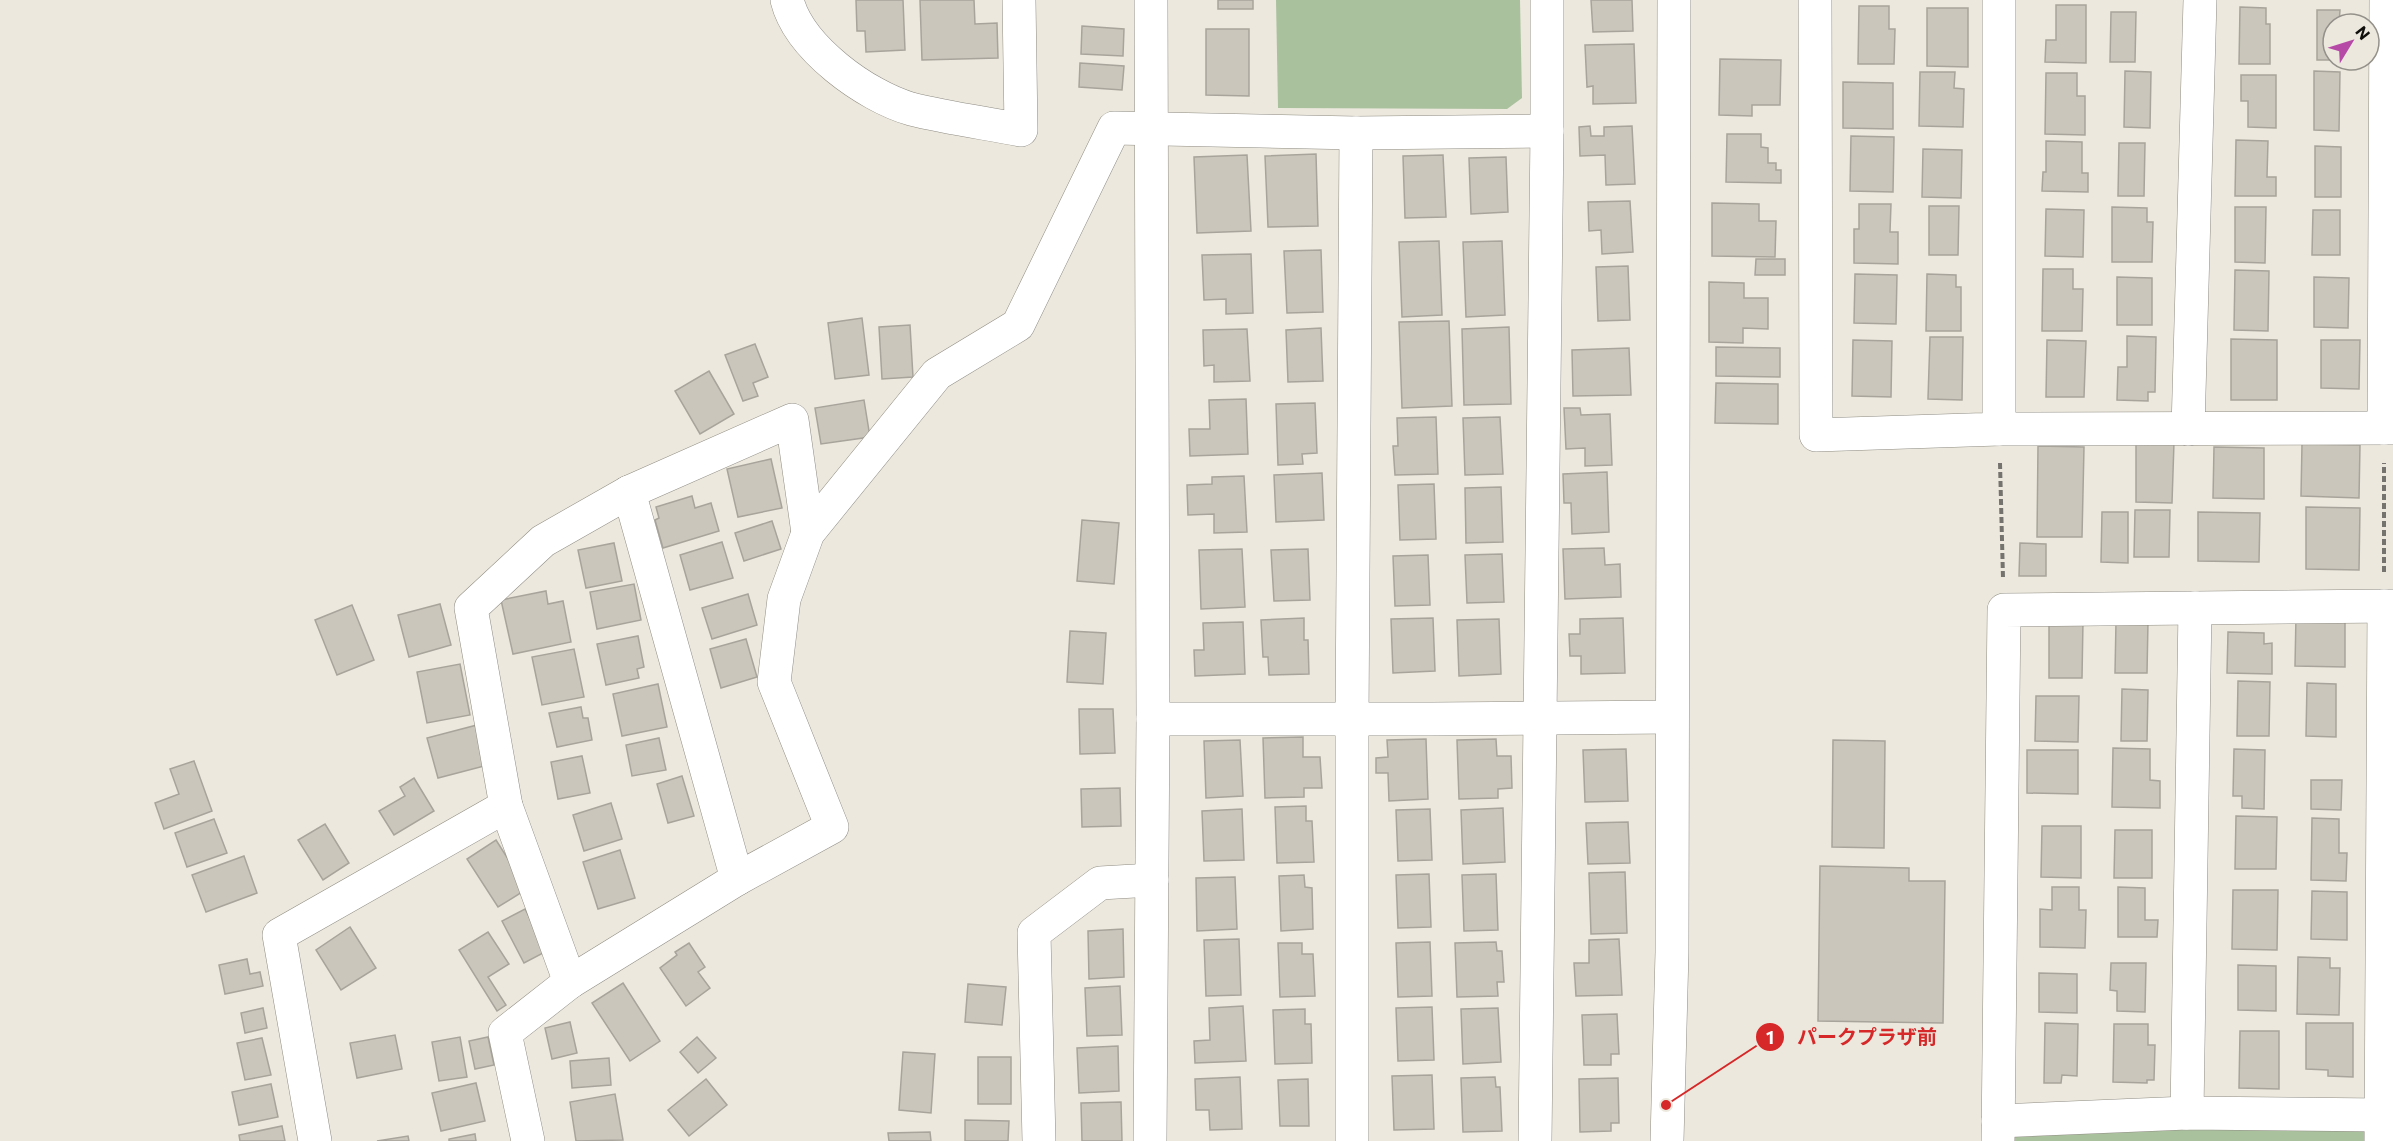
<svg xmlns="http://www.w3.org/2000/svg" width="2393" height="1141" font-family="Commissioner,'Noto Sans JP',sans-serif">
	<rect width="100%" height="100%" fill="#ece8de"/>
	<g fill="#aac19e">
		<polygon points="1276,0 1520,0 1522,98 1507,109 1278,108"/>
		<polygon points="2382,1115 2381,1141 1998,1141 1998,1121"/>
	</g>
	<g fill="#cac6bc" stroke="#a8a49b" stroke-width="1.5">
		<polygon points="856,0 903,0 905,50 866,52 865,31 857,31"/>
		<polygon points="920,0 974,0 975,24 997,23 998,58 922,60"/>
		<rect x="1218" y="0" width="35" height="9"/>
		<polygon points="1591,0 1632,0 1633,31 1593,32"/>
		<polygon points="2056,5 2086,5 2086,63 2045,62 2046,40 2056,40"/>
		<polygon points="1859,6 1889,6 1889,29 1895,29 1894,64 1858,64"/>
		<polygon points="2240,7 2266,8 2266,24 2270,24 2270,64 2239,64"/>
		<polygon points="1927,8 1968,8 1968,67 1927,66"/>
		<polygon points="2317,10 2340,10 2339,24 2333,24 2333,60 2339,60 2317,60"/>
		<polygon points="2111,12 2136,12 2135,62 2110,62"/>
		<polygon points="1082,26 1124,29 1123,56 1081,54"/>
		<polygon points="1206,29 1249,29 1249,96 1206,95"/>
		<polygon points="1634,44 1636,103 1593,104 1593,86 1587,87 1585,45"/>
		<polygon points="1720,59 1781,60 1780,105 1752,105 1752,116 1719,115"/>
		<polygon points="1080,63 1124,66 1122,90 1079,87"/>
		<polygon points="2125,71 2151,72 2150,128 2124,127"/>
		<polygon points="2314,71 2340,72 2339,131 2314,130"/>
		<polygon points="1920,72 1955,72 1954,88 1964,89 1963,127 1919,126"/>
		<polygon points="2046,73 2077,73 2077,96 2085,96 2085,135 2045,134"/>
		<polygon points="2241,75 2276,75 2276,128 2248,127 2248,101 2241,101"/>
		<polygon points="1843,82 1893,83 1893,129 1843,128"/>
		<polygon points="1590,126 1591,136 1604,136 1604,127 1632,126 1635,184 1606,185 1605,155 1580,156 1579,127"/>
		<polygon points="1727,134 1761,134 1761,147 1768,148 1768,163 1776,163 1776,170 1781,170 1781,183 1726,182"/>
		<polygon points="1851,136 1894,137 1893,192 1850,191"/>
		<polygon points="2236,140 2268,141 2267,177 2276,177 2276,196 2235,196"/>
		<polygon points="2046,141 2082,142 2082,173 2088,173 2088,192 2042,191 2043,172 2046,172"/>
		<polygon points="2119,143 2145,143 2144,196 2118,196"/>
		<polygon points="2315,146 2341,147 2341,197 2315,197"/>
		<polygon points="1923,149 1962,150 1961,198 1922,197"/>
		<polygon points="1316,154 1318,226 1268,227 1265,156"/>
		<polygon points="1247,155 1251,231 1197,233 1194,157"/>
		<polygon points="1443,155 1446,217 1405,218 1403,156"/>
		<polygon points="1506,157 1508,212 1471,214 1469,158"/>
		<polygon points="1630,201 1633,252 1602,254 1601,230 1589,231 1588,202"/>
		<polygon points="1712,203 1759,204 1759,221 1776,221 1775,257 1712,256"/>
		<polygon points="1859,204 1891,204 1890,232 1898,232 1898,264 1854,263 1854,229 1859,229"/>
		<polygon points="1929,206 1959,206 1958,255 1929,255"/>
		<polygon points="2112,207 2147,208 2147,222 2153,222 2152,262 2112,262"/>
		<polygon points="2235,207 2266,207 2265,263 2235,262"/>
		<polygon points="2046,209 2084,210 2083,257 2045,256"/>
		<polygon points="2313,210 2340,210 2340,255 2312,255"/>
		<polygon points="1439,241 1442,315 1402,317 1399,242"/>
		<polygon points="1502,241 1505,315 1466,317 1463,242"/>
		<polygon points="1321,250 1323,312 1287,313 1284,251"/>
		<polygon points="1251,254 1253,313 1226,314 1226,299 1204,300 1202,255"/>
		<polygon points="1756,259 1785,259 1785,275 1755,275"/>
		<polygon points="1628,266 1630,320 1598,321 1596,267"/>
		<polygon points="2043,269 2073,269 2073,289 2083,289 2082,331 2042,331"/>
		<polygon points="2235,270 2269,271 2268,331 2234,330"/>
		<polygon points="1855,274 1897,275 1896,324 1854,323"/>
		<polygon points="1927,274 1956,275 1956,287 1961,287 1961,331 1926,331"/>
		<polygon points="2117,277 2152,278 2152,325 2117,325"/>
		<polygon points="2314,277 2349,278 2348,328 2314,327"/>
		<polygon points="1709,282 1744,283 1744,298 1768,298 1768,329 1743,328 1743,343 1709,342"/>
		<polygon points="862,318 869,375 835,379 828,323"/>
		<polygon points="1449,321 1452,406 1402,408 1399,322"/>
		<polygon points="910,325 913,377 882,379 879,327"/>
		<polygon points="1509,327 1511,404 1464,405 1462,329"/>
		<polygon points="1321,328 1323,381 1288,382 1286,330"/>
		<polygon points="1247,329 1250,381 1214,382 1214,365 1204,366 1203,330"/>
		<polygon points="2127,336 2156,337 2155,392 2148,392 2148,401 2117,400 2118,367 2127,367"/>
		<polygon points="1930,337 1963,337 1962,400 1928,399"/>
		<polygon points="2231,339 2277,340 2277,400 2231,400"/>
		<polygon points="1853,340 1892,341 1891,397 1852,396"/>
		<polygon points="2047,340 2086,341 2084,397 2046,397"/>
		<polygon points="2321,340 2360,340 2359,389 2321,388"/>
		<polygon points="755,344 768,377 753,383 758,396 743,401 725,355"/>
		<polygon points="1716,347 1780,348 1780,377 1716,376"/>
		<polygon points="1629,348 1631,395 1573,396 1572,350"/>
		<polygon points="709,371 734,414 700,434 675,391"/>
		<polygon points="1716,383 1778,384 1778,424 1715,423"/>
		<polygon points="1246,399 1248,454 1190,456 1189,429 1210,429 1209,400"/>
		<polygon points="864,400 870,437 821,444 815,408"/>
		<polygon points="1315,403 1317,453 1302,454 1303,464 1278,465 1276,404"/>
		<polygon points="1564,408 1580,408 1581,415 1610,414 1612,465 1585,466 1585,448 1566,449"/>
		<polygon points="1436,417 1438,474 1395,475 1393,446 1398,446 1397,418"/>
		<polygon points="1500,417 1503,474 1465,475 1463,418"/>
		<polygon points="2136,441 2174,442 2172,503 2136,502"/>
		<polygon points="2302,444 2360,445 2359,498 2301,496"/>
		<polygon points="2038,446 2084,447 2082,537 2037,537"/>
		<polygon points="2214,447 2264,448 2264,499 2213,498"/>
		<polygon points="771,459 782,508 738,517 727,469"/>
		<polygon points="1607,472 1609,532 1572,534 1571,503 1564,503 1563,474"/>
		<polygon points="1322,473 1324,520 1276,522 1274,475"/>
		<polygon points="1244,476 1247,532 1214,533 1214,514 1188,515 1187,485 1212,484 1212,477"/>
		<polygon points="1434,484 1436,539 1400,540 1398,485"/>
		<polygon points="1501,487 1503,542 1466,543 1465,488"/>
		<polygon points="692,496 695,508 711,503 719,531 663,548 655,520 659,518 656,507"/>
		<polygon points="2306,507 2360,508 2359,570 2306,569"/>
		<polygon points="2135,510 2170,510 2169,557 2134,557"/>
		<polygon points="2102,512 2128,512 2128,563 2101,562"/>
		<polygon points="2198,512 2260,513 2259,562 2198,561"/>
		<polygon points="1082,520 1119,523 1114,584 1077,581"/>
		<polygon points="772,521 781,549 744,561 735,533"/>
		<polygon points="722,542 733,578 690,590 680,555"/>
		<polygon points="614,543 622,581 586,588 578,550"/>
		<polygon points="2020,543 2046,544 2046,576 2019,576"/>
		<polygon points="1604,548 1605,565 1620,564 1621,597 1565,599 1563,549"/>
		<polygon points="1242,549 1245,607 1201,609 1199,550"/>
		<polygon points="1308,549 1310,600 1274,601 1271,550"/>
		<polygon points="1502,554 1504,602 1467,603 1465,555"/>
		<polygon points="1428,555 1430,605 1395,606 1393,556"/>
		<polygon points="634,584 641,620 597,629 590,592"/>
		<polygon points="546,591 548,604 563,601 571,642 513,654 501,600"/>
		<polygon points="748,594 757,625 712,639 702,608"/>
		<polygon points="440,604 451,645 409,657 398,615"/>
		<polygon points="352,605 374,660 337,675 315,620"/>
		<polygon points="2296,616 2345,617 2345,667 2295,666"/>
		<polygon points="1304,618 1304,640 1308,640 1309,674 1269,675 1268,657 1263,657 1261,620"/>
		<polygon points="1433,618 1435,671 1393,673 1391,619"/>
		<polygon points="1623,618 1625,673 1581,674 1581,656 1570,656 1569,634 1580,634 1580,619"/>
		<polygon points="1499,619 1501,674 1459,676 1457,620"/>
		<polygon points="2049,621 2083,621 2082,678 2049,678"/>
		<polygon points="1243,622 1245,674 1195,676 1194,650 1204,650 1203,623"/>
		<polygon points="2116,622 2148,622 2147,673 2115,673"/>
		<polygon points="1070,631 1106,633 1103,684 1067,682"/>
		<polygon points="2228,632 2264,633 2264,644 2272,643 2272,674 2227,673"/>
		<polygon points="638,636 644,667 637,669 639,678 606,685 597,644"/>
		<polygon points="746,639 757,677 721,688 710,649"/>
		<polygon points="574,649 584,697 542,705 532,657"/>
		<polygon points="460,664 470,715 427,723 417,672"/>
		<polygon points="2238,681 2270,682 2269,736 2237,736"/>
		<polygon points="2307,683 2336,684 2336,737 2306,736"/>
		<polygon points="658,684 667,727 622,736 613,694"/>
		<polygon points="2122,689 2148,690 2147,741 2121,741"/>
		<polygon points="2036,696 2079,696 2078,742 2035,741"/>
		<polygon points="581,707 583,718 588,718 592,740 557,747 549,713"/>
		<polygon points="1079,709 1113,709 1115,753 1080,754"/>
		<polygon points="477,725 488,765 438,778 427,738"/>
		<polygon points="1303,737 1303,757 1320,757 1322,788 1304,788 1304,797 1265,798 1263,738"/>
		<polygon points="659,738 666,770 632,776 626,745"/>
		<polygon points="1426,739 1428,799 1389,801 1388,773 1376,773 1376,758 1388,757 1387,740"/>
		<polygon points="1496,739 1497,756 1511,756 1512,788 1498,789 1498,798 1459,799 1457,740"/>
		<polygon points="1240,740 1243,796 1206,798 1204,741"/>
		<polygon points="1833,740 1885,741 1884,848 1832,847"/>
		<polygon points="2113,748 2150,749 2150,780 2160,781 2160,808 2112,807"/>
		<polygon points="1626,749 1628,801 1585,802 1583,750"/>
		<polygon points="2234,749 2265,750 2264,809 2242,808 2242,796 2233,796"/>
		<polygon points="2027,750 2078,750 2078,794 2027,793"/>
		<polygon points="582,756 590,793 558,799 551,762"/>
		<polygon points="194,761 212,811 164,829 155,803 179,794 170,769"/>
		<polygon points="682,776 694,816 668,823 657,784"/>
		<polygon points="414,778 434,811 394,835 379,811 405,796 400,787"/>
		<polygon points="2311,780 2342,780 2341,810 2311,809"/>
		<polygon points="1120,788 1121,826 1082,827 1081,789"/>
		<polygon points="611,803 622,839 584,851 573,815"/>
		<polygon points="1306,806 1306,821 1312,821 1314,862 1277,863 1275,807"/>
		<polygon points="1503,808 1505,862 1463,864 1461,810"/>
		<polygon points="1242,809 1244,860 1204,861 1202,811"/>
		<polygon points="1430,809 1432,860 1398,861 1396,810"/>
		<polygon points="2236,816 2277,817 2276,869 2235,869"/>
		<polygon points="2312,818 2339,819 2339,853 2347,853 2346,881 2311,880"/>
		<polygon points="214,819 227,853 187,867 175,833"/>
		<polygon points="1628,822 1630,863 1588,864 1586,823"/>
		<polygon points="325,824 349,863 323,880 298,840"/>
		<polygon points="2042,826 2081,826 2081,878 2041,877"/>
		<polygon points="2115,830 2152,830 2152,878 2114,878"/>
		<polygon points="496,840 527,889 498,907 467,859"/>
		<polygon points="620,850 635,898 598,909 583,862"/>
		<polygon points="244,856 257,893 206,912 192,875"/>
		<polygon points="1820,866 1909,868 1909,881 1945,881 1943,1023 1818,1021"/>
		<polygon points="1625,872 1627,933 1591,934 1589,873"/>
		<polygon points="1429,874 1431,927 1398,928 1396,875"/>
		<polygon points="1496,874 1498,930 1464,931 1462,875"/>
		<polygon points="1304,875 1305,887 1312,888 1313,929 1281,931 1279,876"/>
		<polygon points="1235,877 1237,929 1197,931 1196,878"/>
		<polygon points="2052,887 2079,887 2079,910 2086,910 2085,948 2040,947 2040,909 2052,910"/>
		<polygon points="2118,887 2145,888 2145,920 2158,920 2157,937 2118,937"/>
		<polygon points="2233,890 2278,890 2277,950 2232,949"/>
		<polygon points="2312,891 2347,892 2347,940 2311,939"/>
		<polygon points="525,909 547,951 524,963 502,921"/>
		<polygon points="350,927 376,968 341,990 316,950"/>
		<polygon points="1123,929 1124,977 1089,979 1088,931"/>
		<polygon points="488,932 509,964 488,977 506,1005 497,1011 459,950"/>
		<polygon points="1239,939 1241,995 1206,996 1204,940"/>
		<polygon points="1619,939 1622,995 1576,996 1574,963 1589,963 1589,940"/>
		<polygon points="1430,942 1432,996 1398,997 1396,943"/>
		<polygon points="1496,942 1497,951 1502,951 1504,982 1497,982 1498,996 1457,997 1455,943"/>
		<polygon points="689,943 705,967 698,972 710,988 686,1006 660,968 677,955 675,952"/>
		<polygon points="1278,943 1302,943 1302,954 1313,954 1315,996 1280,997"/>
		<polygon points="2298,957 2330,958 2330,968 2340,968 2339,1015 2297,1014"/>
		<polygon points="247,959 250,974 260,972 263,986 225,994 219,965"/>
		<polygon points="2111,963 2146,963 2145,1012 2117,1011 2117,991 2110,990"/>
		<polygon points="2238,965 2276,966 2276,1011 2238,1010"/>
		<polygon points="2039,973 2077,974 2077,1013 2039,1012"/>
		<polygon points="623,983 660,1041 630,1061 592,1003"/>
		<polygon points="968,984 1006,987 1002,1025 965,1022"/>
		<polygon points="1120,986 1122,1035 1087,1036 1085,988"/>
		<polygon points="1243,1006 1246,1061 1195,1063 1194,1041 1210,1040 1209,1008"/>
		<polygon points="1432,1007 1434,1060 1398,1061 1396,1008"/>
		<polygon points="263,1008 267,1028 245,1033 241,1013"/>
		<polygon points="1498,1008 1501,1062 1463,1064 1461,1009"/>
		<polygon points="1305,1009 1305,1024 1311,1024 1312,1063 1275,1064 1273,1010"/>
		<polygon points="1617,1014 1619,1054 1611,1054 1611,1065 1584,1065 1582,1015"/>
		<polygon points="570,1022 577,1053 552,1059 545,1028"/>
		<polygon points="2045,1023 2078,1024 2077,1076 2062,1075 2061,1083 2044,1083"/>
		<polygon points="2306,1023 2353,1023 2353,1077 2328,1076 2328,1070 2306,1069"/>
		<polygon points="2114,1024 2148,1024 2148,1045 2155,1045 2154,1080 2147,1080 2147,1083 2113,1082"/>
		<polygon points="2240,1031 2279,1031 2279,1089 2239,1088"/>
		<polygon points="395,1035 402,1069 357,1078 350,1043"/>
		<polygon points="460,1037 467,1077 439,1081 432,1042"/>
		<polygon points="488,1037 494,1065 475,1069 469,1041"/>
		<polygon points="697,1037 716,1058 698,1073 680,1052"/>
		<polygon points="262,1038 271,1075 245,1080 237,1043"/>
		<polygon points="1118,1046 1119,1091 1079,1093 1077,1048"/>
		<polygon points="903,1052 935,1054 931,1113 899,1110"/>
		<rect x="978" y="1057" width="33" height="47"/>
		<polygon points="609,1058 611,1085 572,1088 570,1061"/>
		<polygon points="1432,1075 1434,1129 1394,1130 1392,1076"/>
		<polygon points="1240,1077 1242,1129 1210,1130 1209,1110 1196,1110 1195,1079"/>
		<polygon points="1495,1077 1496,1087 1500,1087 1502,1131 1463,1132 1461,1078"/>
		<polygon points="1618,1078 1619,1123 1611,1123 1611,1131 1580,1132 1579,1079"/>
		<polygon points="706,1079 727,1105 689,1136 668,1110"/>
		<polygon points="1308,1079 1309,1126 1280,1126 1278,1080"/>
		<polygon points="476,1083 485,1121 441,1131 432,1093"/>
		<polygon points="271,1084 278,1117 239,1125 232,1092"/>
		<polygon points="615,1094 623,1140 576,1141 570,1102"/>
		<polygon points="1121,1102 1122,1141 1082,1141 1081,1103"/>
		<polygon points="965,1120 1009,1121 1008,1141 965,1141"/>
		<polygon points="282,1126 285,1141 240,1141 239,1135"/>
		<polygon points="930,1132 931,1141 889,1141 888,1133"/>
		<polygon points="475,1134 476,1141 449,1141 449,1139"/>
		<polygon points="408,1136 409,1141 377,1141"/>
	</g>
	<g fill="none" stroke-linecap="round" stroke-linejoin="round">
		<defs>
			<g id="minor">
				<path d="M787,0c12,48 79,96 124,109 36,9 74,14 110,21l-2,-130"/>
				<polyline points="1815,0 1816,435 1999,429 1999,0"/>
				<polyline points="2384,428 2386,0"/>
				<polyline points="1999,429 2393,428"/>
				<polyline points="2188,429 2200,0"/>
				<polyline points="629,492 737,879"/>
				<polyline points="1153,719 1432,719 1672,717"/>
				<polyline points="506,806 570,982"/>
				<polyline points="2187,1113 2195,608"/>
				<polyline points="1998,1121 2187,1113 2382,1115"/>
				<polyline points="315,1141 279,935 506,806 471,608 543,541 629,492 792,420 808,533"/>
				<polyline points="528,1141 505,1033 570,982 737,879 832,827 774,682 784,599 808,533 937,374 1018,325 1114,128 1356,133 1547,131 1547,0"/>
				<polyline points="1039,1141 1034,933 1100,883 1152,880"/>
				<polyline points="1150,1141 1153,719 1151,0"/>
				<polyline points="1352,1141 1352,719 1356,133"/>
				<polyline points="1535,1141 1547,131"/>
				<polyline points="1667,1141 1672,952 1674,0"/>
				<polyline points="1998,1141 2004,610 2393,606"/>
				<polyline points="2381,1141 2384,606"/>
			</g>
		</defs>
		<use href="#minor" stroke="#8f8c83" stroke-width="34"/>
		<g stroke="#75736d" stroke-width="4" stroke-dasharray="6 3" stroke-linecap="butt">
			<polyline points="2000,463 2003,578"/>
			<polyline points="2384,572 2384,463"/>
		</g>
		<use href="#minor" stroke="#fff" stroke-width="33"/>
	</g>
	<path fill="none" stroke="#d62828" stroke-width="2" d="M1666 1105L1770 1037"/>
	<g fill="#d62828" stroke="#ece8de" stroke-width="2">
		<circle cx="1666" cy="1105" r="6"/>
		<circle cx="1770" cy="1037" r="15"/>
	</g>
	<g font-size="18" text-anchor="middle" font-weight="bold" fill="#fff">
		<text x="1770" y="1044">1</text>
	</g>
	<g font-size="20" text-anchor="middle" font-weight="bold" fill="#d62828" stroke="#ece8de" stroke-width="4.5" stroke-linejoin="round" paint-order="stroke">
		<text x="1867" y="1044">パークプラザ前</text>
	</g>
	<g transform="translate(2351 42) rotate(52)"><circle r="28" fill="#ece8de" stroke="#94918a" stroke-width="1.5"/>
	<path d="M0-4.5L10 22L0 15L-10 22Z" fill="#b749a6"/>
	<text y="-9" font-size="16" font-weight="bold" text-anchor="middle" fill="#100f0c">N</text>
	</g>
</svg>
